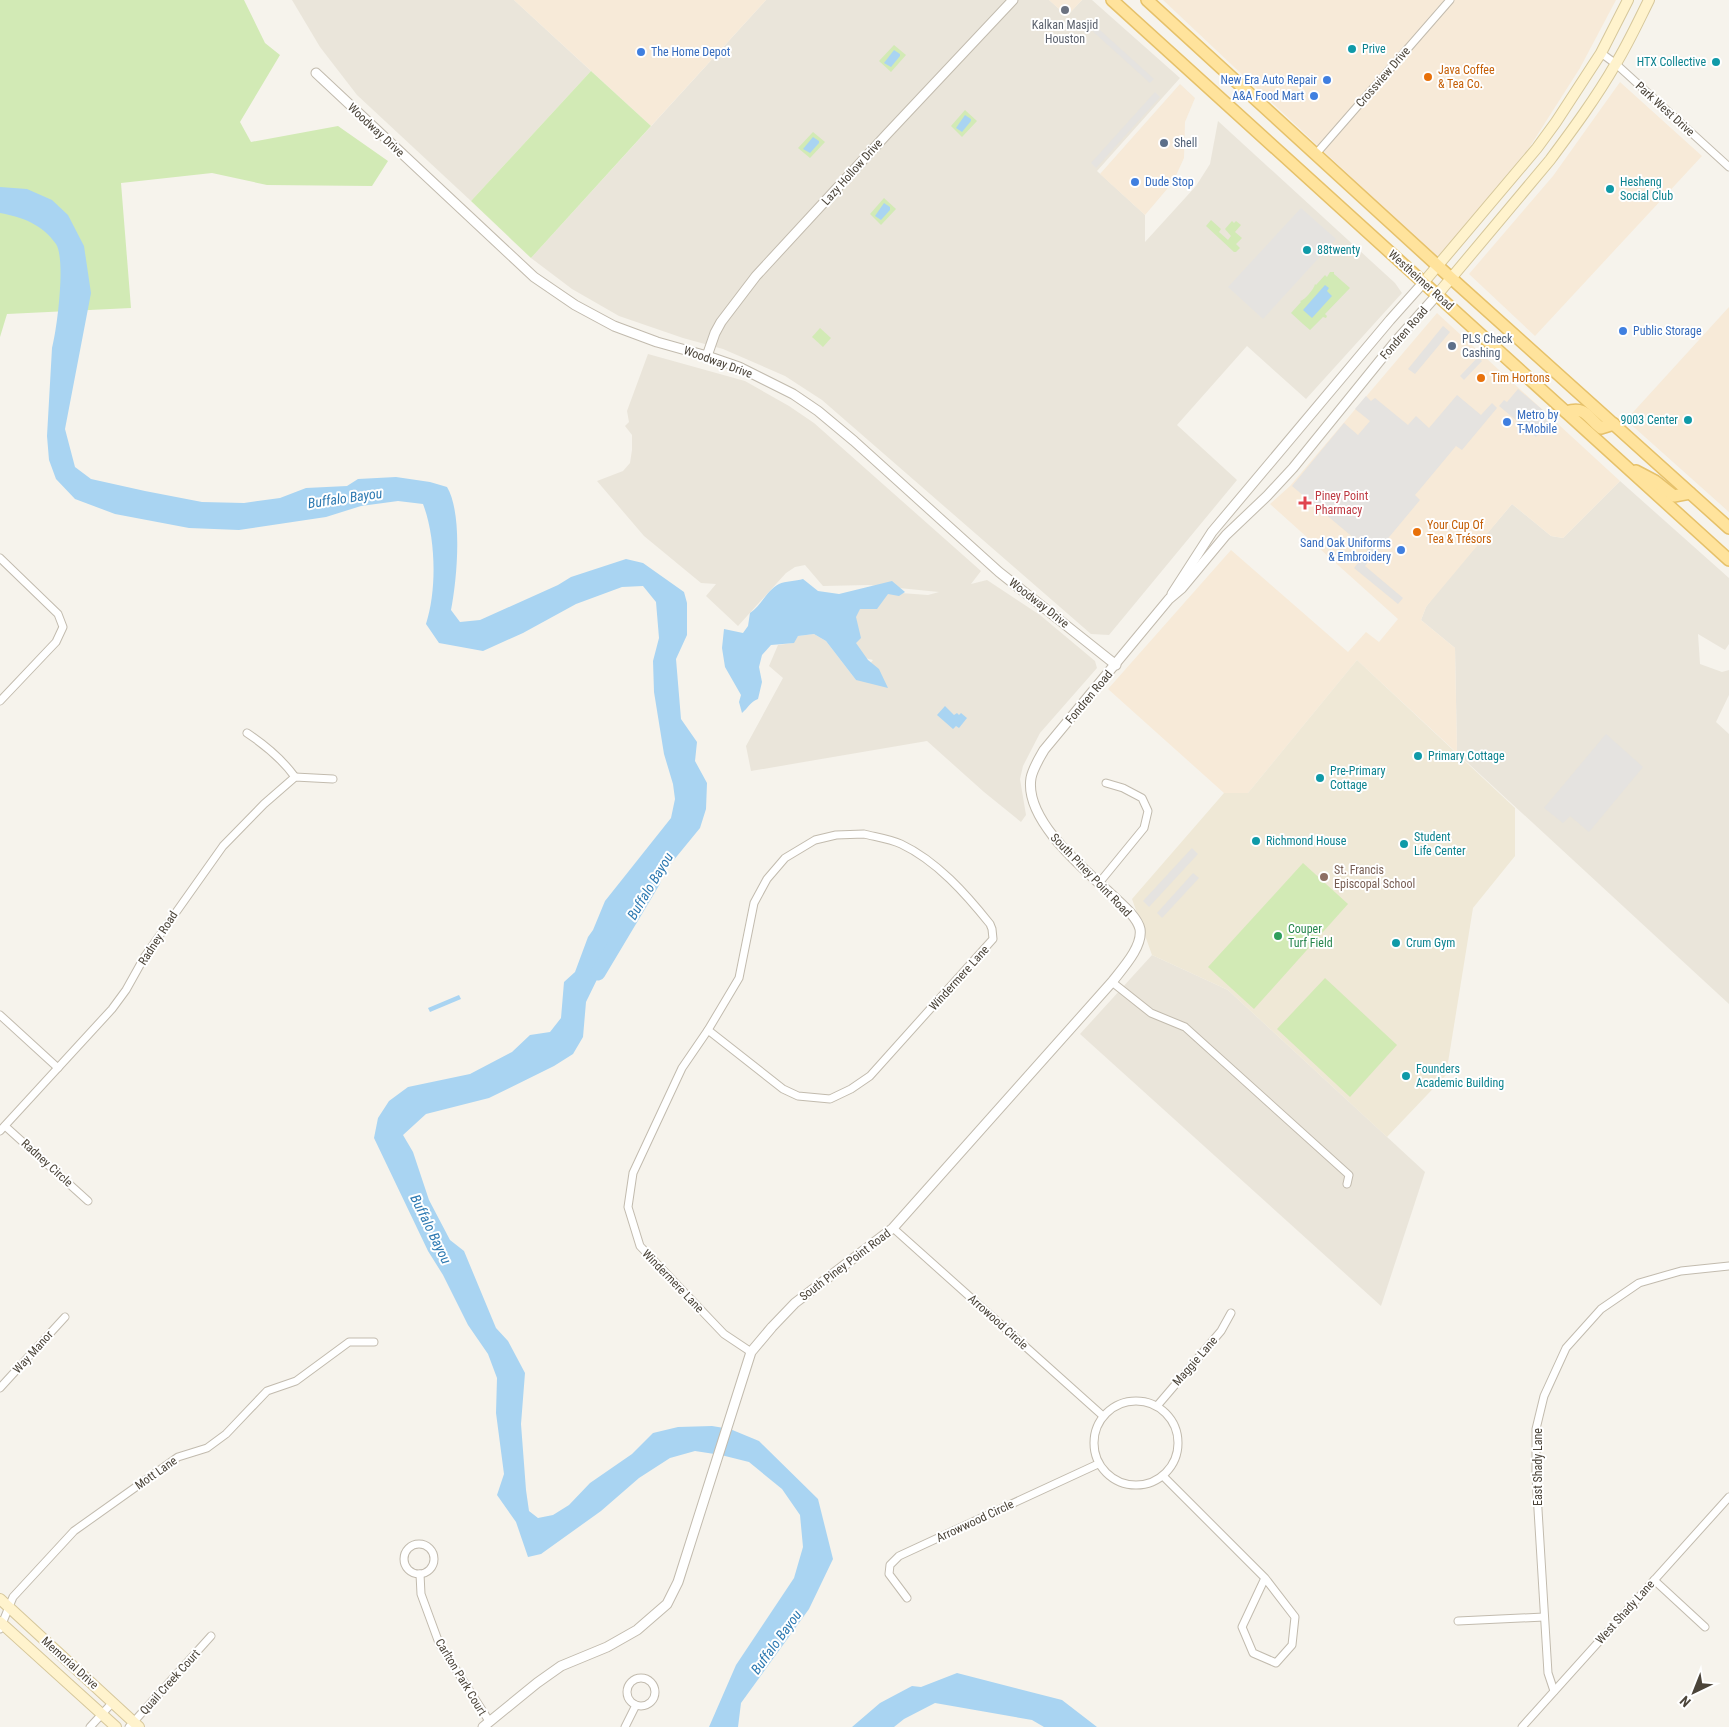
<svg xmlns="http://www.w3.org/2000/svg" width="1729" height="1727" font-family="'Roboto Condensed',sans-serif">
	<rect width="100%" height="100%" fill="#f6f3ec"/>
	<g fill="#eae5da">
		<polygon points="292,0 514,0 591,71 471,201 357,95 320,47"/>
		<polygon points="766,0 1049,0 1067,16 1082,0 1092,0 1180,78 1097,171 1145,215 1145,242 1196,186 1210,164 1218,121 1395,283 1402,293 1306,399 1247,346 1177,425 1237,480 1109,635 1091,634 822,400 785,376 723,349 683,338 619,316 572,289 531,258"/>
		<polygon points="648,354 745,381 789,406 814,423 981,571 971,584 987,580 1040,615 1095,661 1097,668 1040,733 1023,766 1020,779 1026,815 1021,822 984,792 927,741 751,771 746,746 783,678 769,666 778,645 793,643 798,636 814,634 826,641 856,680 873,660 857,656 846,615 873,591 928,595 939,592 869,585 823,586 805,565 795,567 786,573 738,626 706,596 716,584 701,583 644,536 597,481 623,471 630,463 632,450 632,435 625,426 629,422 627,411"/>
		<polygon points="1620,481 1729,578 1729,644 1725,650 1698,634 1700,664 1722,672 1729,670 1729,695 1716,722 1729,734 1729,1004 1457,753 1455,648 1421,620 1426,607 1434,596 1512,504 1551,536 1563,538"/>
		<polygon points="1152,955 1228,990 1425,1172 1381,1306 1080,1034"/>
	</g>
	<g fill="#f7ead8">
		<polygon points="514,0 766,0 651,126"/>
		<polygon points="1049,0 1082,0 1067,16"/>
		<polygon points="1163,0 1616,0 1580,68 1529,148 1437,258"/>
		<polygon points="1620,82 1702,156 1535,336 1469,274 1553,176"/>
		<polygon points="1180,84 1195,98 1185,122 1184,158 1173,182 1145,215 1100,174"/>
		<polygon points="1729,307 1729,512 1626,420"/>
		<polygon points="1437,313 1620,481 1563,538 1551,536 1512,504 1426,607 1421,620 1455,648 1457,753 1357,660 1248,793 1224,793 1108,689 1231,550 1348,652 1366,632 1379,642 1398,619 1270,504 1290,486"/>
	</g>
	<polygon fill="#efe8d6" points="1357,660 1515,808 1515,856 1473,908 1446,1075 1387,1137 1228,990 1152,955 1132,899 1224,793 1248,793"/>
	<g fill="#d2eab5">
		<polygon points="0,0 244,0 265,43 280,55 240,122 251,142 338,126 388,161 372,186 267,185 212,173 121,183 131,308 7,314 0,337"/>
		<polygon points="894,45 906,55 891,72 879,61"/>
		<polygon points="591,71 651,126 531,258 471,201"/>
		<polygon points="965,110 977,121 962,137 951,126"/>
		<polygon points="813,132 825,142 810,158 798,148"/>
		<polygon points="884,198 896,209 881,225 870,214"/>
		<polygon points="1211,220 1221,229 1219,232 1228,240 1231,236 1225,229 1232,221 1234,223 1236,221 1241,225 1235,232 1242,238 1236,244 1240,248 1236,252 1234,252 1206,226"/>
		<path d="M1330,272h4v2l16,14 -25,26 2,2 -1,2 -3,-1 -13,13 -7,-6 -12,-11 10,-11 -1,-1c5,-1 14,-12 15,-17l1,1 9,-10 2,2z"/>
		<polygon points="820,328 831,338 823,347 812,337"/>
		<polygon points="1303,863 1348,904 1254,1009 1208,967"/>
		<polygon points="1325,978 1397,1045 1350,1097 1277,1029"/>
	</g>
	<g fill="#e5e3e0">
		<polygon points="1091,22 1154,79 1150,83 1087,26"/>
		<polygon points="1155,92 1160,97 1096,168 1091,163"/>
		<polygon points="1301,208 1336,239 1263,319 1228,287"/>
		<polygon points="1443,326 1450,332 1415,374 1408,369"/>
		<polygon points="1478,357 1482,361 1464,380 1460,376"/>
		<polygon points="1518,389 1551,417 1536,437 1499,406 1504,400 1507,402"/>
		<polygon points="1457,395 1481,415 1492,403 1497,408 1462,450 1456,446 1421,488 1415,495 1420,500 1365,566 1403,598 1398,604 1354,568 1368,550 1292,486 1344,423 1358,435 1370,421 1355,409 1366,396 1371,401 1375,398 1408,425 1416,416 1429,428"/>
		<polygon points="1606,734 1643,767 1589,832 1570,816 1563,823 1544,808"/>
		<polygon points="1192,848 1198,854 1149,907 1143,901"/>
		<polygon points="1193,873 1199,878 1162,918 1157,913"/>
	</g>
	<g fill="#a9d4f2">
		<polygon points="894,50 900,54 900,56 891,67 884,63"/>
		<polygon points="965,115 971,119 971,121 962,132 956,128"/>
		<polygon points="813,137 819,141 819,143 810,153 803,149"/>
		<path d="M0,187l27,2 25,11 16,15 16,31 7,47 -26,136 10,38 16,12 54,12 57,11 42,1 36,-5 26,-10 41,-2 11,-7 38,-2 34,5 17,5c16,27 10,93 4,123l9,12 20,-2 78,-35 13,-8 55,-18 17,4 41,29 3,11v32l-11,24 5,60 16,23 -2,19 12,22 -1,26 -6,19 -72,88 -42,86 -3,35 -10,17 -19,12 -65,32 -63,16 -23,21 10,17 16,48 21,40 14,11 32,77 12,13 17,32 -4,51 5,66 3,21 9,7 15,-3 16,-10 21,-22 42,-29 21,-21 25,-6 34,-1 18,3 29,12 59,58 15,60 -24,50 -68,94 -3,24h-29l27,-62 58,-87 9,-31 -3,-32 -18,-26 -33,-27 -28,-7 -26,-4 -25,7 -31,20 -38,33 -60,43 -13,3 -12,-35 -19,-27 7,-21 -8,-61 1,-35 -9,-24 -20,-29 -25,-50 -15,-24 -54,-113 4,-20 11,-17 19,-14 62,-13 42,-22 18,-17 20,-3 11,-14 3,-36 11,-10 13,-35 5,-7 12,-29 66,-83 4,-19 -2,-15 -9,-30 -10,-62 -1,-31 6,-23 -3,-36 -13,-16 -21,1 -46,17 -53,29 -40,18 -44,-8 -13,-19c11,-34 10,-86 -3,-120l-25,-3 -37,5 -35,11 -87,13 -50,-2 -74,-14 -40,-15 -19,-20 -7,-19 -2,-24 5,-88c5,-18 14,-89 4,-104 -14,-20 -34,-27 -56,-31z"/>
		<polygon points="884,203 890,207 890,210 881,220 875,216"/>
		<polygon points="1325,285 1329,288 1327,291 1332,296 1312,318 1303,310"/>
		<path d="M803,579l15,12 21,3 53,-13 13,11 -6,4 -11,-2 -11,15h-17l-4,8 5,21 -5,5 12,17 11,9 9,19 -32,-8 -30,-39 -12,-7 -16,2 -4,7 -23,2 -9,10 -3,12 3,15 -4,17c-8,3 -10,9 -16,14l-3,-11 2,-7 -16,-28 -3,-19 2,-19 19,4 5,-7 2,-13c11,-7 17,-23 29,-29 6,-3 17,-3 24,-5z"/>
		<polygon points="945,706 954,715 957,713 959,715 961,713 967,718 959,728 956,726 953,729 937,715"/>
		<polygon points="459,995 461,999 430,1012 428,1008"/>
		<polygon points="957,1673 1062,1700 1097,1727 1044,1727 1032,1720 935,1703 904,1719 894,1727 852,1727 880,1703 912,1686 921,1687"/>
	</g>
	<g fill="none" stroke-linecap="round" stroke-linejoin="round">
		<polyline stroke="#a9d4f2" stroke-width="15" points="598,973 653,881"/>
		<defs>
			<g id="minor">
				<polyline points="1601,53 1616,64 1729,167"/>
				<polyline points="1315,155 1450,0"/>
				<polyline points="0,558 58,614 63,627 56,642 0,701"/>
				<path d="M247,733c18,12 35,26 48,44"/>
				<path d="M864,834c12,3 26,5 37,10 36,17 65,50 89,80l2,5 1,10 -123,137 -19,13 -21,10 -32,-3 -15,-7 -75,-59 31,-52 15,-75 13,-24 18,-21 30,-18 21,-5z"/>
				<polyline points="1099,883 1144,828 1148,811 1142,798 1123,788 1106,783"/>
				<polyline points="1112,982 1151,1013 1185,1027 1349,1175 1347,1184"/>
				<polyline points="0,1015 58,1068"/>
				<polyline points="708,1030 682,1068 633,1173 628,1207 640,1246 724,1334 751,1352"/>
				<polyline points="5,1126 88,1201"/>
				<polyline points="0,1131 112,1009 126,990 145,956 223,846 264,804 295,777 333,779"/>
				<polyline points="893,1228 1103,1416"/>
				<polyline points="0,1388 65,1317"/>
				<circle cx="1136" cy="1443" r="42"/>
				<polyline points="1157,1406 1221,1331 1231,1313"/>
				<polyline points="1163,1476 1265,1578 1242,1627 1253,1653 1276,1663 1292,1645 1295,1617 1265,1578"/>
				<circle cx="419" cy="1559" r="15"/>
				<polyline points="420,1574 421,1594 439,1643 489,1721"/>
				<polyline points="1654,1580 1705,1627"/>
				<polyline points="907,1598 889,1574 890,1565 899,1556 1098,1464"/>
				<polyline points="1458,1621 1544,1617"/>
				<polyline points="0,1629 13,1597 74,1531 178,1457 207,1448 226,1434 267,1391 296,1381 349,1342 374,1342"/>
				<circle cx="641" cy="1692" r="14"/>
				<polyline points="1554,1691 1548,1673 1536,1477 1536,1429 1544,1396 1566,1348 1601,1309 1639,1283 1681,1271 1729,1266"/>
				<polyline points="90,1727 113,1702"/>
				<polyline points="129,1727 211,1636"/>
				<polyline points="625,1727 636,1705"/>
				<polyline points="1522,1727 1729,1497"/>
			</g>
			<g id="tertiary">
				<polyline points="316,73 534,277 575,305 614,326 657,342 707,356 739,367 793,394 818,411 854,441 999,572 1116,665"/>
				<polyline points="707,356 715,333 721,322 756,276 887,134 1013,0"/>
				<polyline points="1172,594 1212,532 1390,320 1423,283"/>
				<path d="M483,1727l54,-44 24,-17 46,-19 30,-17 30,-26 11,-22 73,-230 21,-25 23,-24 98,-75 219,-246c10,-13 31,-35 28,-53 -3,-13 -20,-26 -29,-35 -27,-25 -87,-74 -80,-116 2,-10 8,-19 13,-28l125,-151 13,-11 44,-53 41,-39 26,-28 102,-126 42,-47"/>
			</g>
			<g id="secondary">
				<polyline points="1423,283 1537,148 1556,122 1601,53 1628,0"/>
				<path d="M1437,295l113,-135c23,-31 46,-62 65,-95 13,-21 23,-43 34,-65"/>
				<polyline points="0,1599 139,1727"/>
				<polyline points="0,1622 116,1727"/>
			</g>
			<g id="primary">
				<polyline points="1112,0 1729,560"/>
				<polyline points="1147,0 1451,278 1729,528"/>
				<path d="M1566,412c20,-6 21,5 35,16l13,-4"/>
				<polyline points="1636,471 1655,481 1674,496 1690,493"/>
			</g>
		</defs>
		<use href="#minor" stroke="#c2bbae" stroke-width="9"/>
		<use href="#tertiary" stroke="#c2bbae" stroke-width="11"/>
		<use href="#secondary" stroke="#d6c79b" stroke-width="12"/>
		<use href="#primary" stroke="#e6c16a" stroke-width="14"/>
		<use href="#minor" stroke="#fff" stroke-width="7"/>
		<use href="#tertiary" stroke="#fff" stroke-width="9"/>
		<use href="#secondary" stroke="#fff3cd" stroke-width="10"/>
		<use href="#primary" stroke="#ffe39c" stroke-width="11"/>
	</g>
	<circle fill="#6b7280" stroke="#fff" stroke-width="2" cx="1065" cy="10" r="5"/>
	<g fill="#0f9aa8" stroke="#fff" stroke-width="2">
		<circle cx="1352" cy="49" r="5"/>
		<circle cx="1716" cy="62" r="5"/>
		<circle cx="1610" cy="189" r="5"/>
		<circle cx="1307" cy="250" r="5"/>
		<circle cx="1688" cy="420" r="5"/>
		<circle cx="1418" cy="756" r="5"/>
		<circle cx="1320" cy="778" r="5"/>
		<circle cx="1256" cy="841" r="5"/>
		<circle cx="1404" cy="844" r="5"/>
		<circle cx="1396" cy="943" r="5"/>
		<circle cx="1406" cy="1076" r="5"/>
	</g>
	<g fill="#3f7fe0" stroke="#fff" stroke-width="2">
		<circle cx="641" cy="52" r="5"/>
		<circle cx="1327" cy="80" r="5"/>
		<circle cx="1314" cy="96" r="5"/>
		<circle cx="1135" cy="182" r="5"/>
		<circle cx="1623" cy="331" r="5"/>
		<circle cx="1507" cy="422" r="5"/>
		<circle cx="1401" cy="550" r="5"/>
	</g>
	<g fill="#e8710a" stroke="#fff" stroke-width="2">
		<circle cx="1428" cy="77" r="5"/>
		<circle cx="1481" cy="378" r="5"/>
		<circle cx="1417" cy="532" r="5"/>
	</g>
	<g fill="#5c6f8a" stroke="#fff" stroke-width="2">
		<circle cx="1164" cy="143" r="5"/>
		<circle cx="1452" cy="346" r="5"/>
	</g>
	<path fill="#e0444e" stroke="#fff" stroke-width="2" d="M1302.5 495.5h5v5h5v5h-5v5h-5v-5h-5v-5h5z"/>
	<circle fill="#8d6e63" stroke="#fff" stroke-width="2" cx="1324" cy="877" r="5"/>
	<circle fill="#2e9e5b" stroke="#fff" stroke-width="2" cx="1278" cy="936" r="5"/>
	<g text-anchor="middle" stroke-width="4" stroke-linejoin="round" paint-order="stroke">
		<g font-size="12" fill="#5b616d" stroke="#fff">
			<text x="1065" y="29">Kalkan Masjid<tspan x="1065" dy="14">Houston</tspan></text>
		</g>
		<g font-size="12" fill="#0d838f" stroke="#fff" text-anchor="start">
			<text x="1362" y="53">Prive</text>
			<text x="1706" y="66" text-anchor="end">HTX Collective</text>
			<text x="1620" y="186">Hesheng<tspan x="1620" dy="14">Social Club</tspan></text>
			<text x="1317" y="254">88twenty</text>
			<text x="1678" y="424" text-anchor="end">9003 Center</text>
			<text x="1428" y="760">Primary Cottage</text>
			<text x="1330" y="775">Pre-Primary<tspan x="1330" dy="14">Cottage</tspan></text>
			<text x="1414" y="841">Student<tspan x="1414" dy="14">Life Center</tspan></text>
			<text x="1266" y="845">Richmond House</text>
			<text x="1406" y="947">Crum Gym</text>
			<text x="1416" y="1073">Founders<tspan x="1416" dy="14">Academic Building</tspan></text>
		</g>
		<g font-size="12" fill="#366cbe" stroke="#fff" text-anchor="start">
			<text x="651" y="56">The Home Depot</text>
			<text x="1317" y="84" text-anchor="end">New Era Auto Repair</text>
			<text x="1304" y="100" text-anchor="end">A&amp;A Food Mart</text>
			<text x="1145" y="186">Dude Stop</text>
			<text x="1633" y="335">Public Storage</text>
			<text x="1517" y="419">Metro by<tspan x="1517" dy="14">T-Mobile</tspan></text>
			<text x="1391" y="547" text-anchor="end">Sand Oak Uniforms<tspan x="1391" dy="14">&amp; Embroidery</tspan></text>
		</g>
		<g font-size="12" fill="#c56008" stroke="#fff" text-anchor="start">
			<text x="1438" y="74">Java Coffee<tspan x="1438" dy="14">&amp; Tea Co.</tspan></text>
			<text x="1491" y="382">Tim Hortons</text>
			<text x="1427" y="529">Your Cup Of<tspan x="1427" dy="14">Tea &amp; Trésors</tspan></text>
		</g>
		<g font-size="12" fill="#4b4439" stroke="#fff">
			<text transform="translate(1383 77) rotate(-49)" y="4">Crossview Drive</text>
			<text transform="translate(1665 109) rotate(42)" y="4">Park West Drive</text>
			<text transform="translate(376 130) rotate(43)" y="4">Woodway Drive</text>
			<text transform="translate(852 172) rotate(-48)" y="4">Lazy Hollow Drive</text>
			<text transform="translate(1421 280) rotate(42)" y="4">Westheimer Road</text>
			<text transform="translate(1404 333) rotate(-49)" y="4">Fondren Road</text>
			<text transform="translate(718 362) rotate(20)" y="4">Woodway Drive</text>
			<text transform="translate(1039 603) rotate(38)" y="4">Woodway Drive</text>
			<text transform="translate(1089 697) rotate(-50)" y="4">Fondren Road</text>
			<text transform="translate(1091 875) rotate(46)" y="4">South Piney Point Road</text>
			<text transform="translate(158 938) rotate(-57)" y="4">Radney Road</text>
			<text transform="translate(959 978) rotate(-48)" y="4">Windermere Lane</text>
			<text transform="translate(47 1163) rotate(42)" y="4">Radney Circle</text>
			<text transform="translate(845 1265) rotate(-37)" y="4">South Piney Point Road</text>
			<text transform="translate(673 1281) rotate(46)" y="4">Windermere Lane</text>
			<text transform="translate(998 1322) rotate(42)" y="4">Arrowood Circle</text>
			<text transform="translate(33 1352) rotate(-48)" y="4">Way Manor</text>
			<text transform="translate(1195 1361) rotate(-49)" y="4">Maggie Lane</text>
			<text transform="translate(1538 1467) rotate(-90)" y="4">East Shady Lane</text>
			<text transform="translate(156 1473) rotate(-35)" y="4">Mott Lane</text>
			<text transform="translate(975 1521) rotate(-25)" y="4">Arrowwood Circle</text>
			<text transform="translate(1625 1612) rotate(-48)" y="4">West Shady Lane</text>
			<text transform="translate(70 1663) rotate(42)" y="4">Memorial Drive</text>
			<text transform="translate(461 1677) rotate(59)" y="4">Carlton Park Court</text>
			<text transform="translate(170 1682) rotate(-48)" y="4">Quail Creek Court</text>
		</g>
		<g font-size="12" fill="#4e5e75" stroke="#fff" text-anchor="start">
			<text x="1174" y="147">Shell</text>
			<text x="1462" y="343">PLS Check<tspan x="1462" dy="14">Cashing</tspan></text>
		</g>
		<g font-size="12" fill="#be3a42" stroke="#fff" text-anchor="start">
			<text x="1315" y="500">Piney Point<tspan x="1315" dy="14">Pharmacy</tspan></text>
		</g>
		<g font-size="12" fill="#785e54" stroke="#fff" text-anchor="start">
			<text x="1334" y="874">St. Francis<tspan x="1334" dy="14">Episcopal School</tspan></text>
		</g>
		<g font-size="12" fill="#27864d" stroke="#fff" text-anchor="start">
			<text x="1288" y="933">Couper<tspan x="1288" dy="14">Turf Field</tspan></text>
		</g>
		<g font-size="14" font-style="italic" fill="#2e7ab2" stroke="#fff">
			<text transform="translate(345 498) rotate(-8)" y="5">Buffalo Bayou</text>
			<text transform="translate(650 886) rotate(-59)" y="5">Buffalo Bayou</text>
			<text transform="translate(431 1229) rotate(64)" y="5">Buffalo Bayou</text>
			<text transform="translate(776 1642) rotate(-54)" y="5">Buffalo Bayou</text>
		</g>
	</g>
	<g transform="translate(1694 1692) rotate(223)" stroke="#ffffff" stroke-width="4" paint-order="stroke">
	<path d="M0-4L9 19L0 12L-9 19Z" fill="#4b4439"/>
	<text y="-8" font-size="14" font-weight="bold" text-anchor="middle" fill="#4b4439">N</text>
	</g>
</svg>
